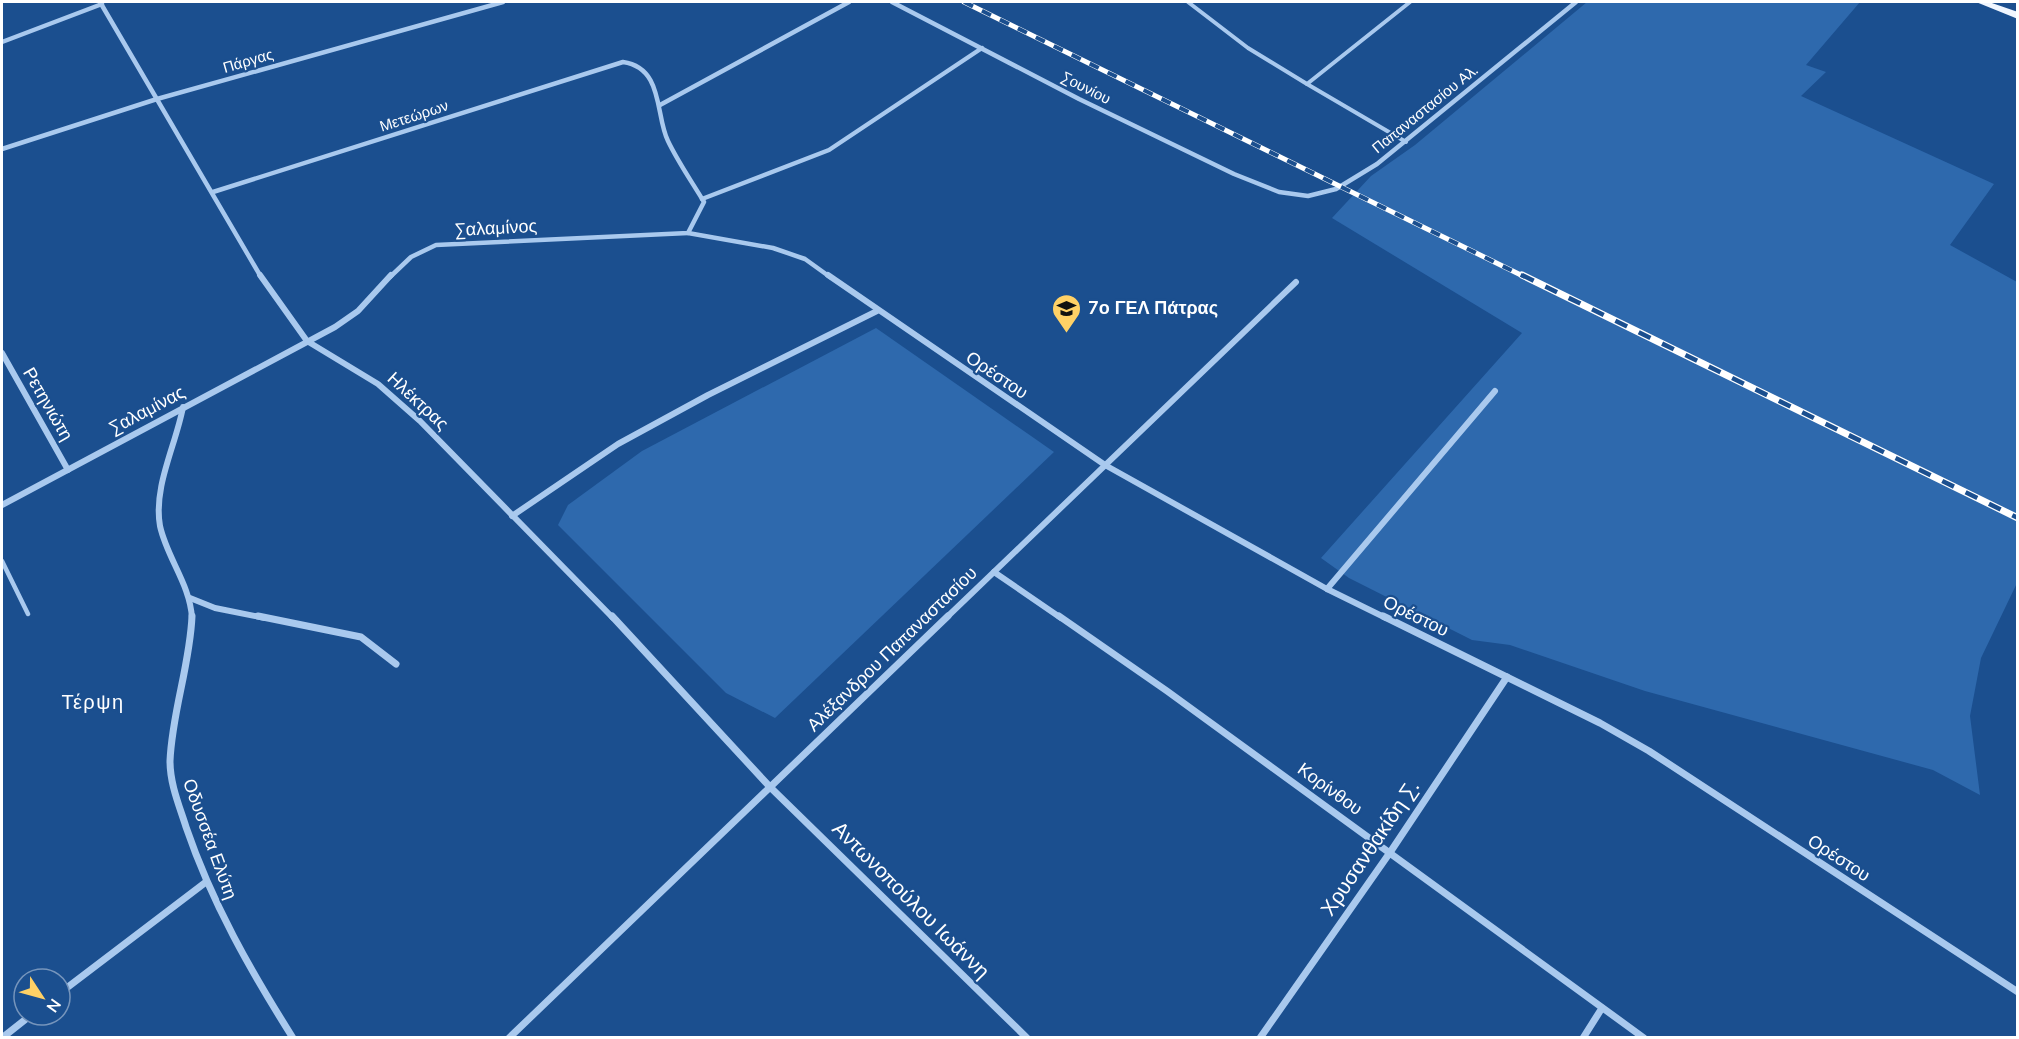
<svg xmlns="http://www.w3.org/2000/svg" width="2019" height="1039" font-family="'Nunito Sans',sans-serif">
	<rect width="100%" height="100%" fill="#1b4f8f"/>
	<g fill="#2e69ad">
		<polygon points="1587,2 1860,2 1806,65 1826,72 1801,96 1994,184 1950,245 2017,282 2017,583 1981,658 1970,716 1980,795 1933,770 1645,691 1510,645 1472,640 1349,578 1321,558 1522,333 1332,218 1371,176 1415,145"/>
		<polygon points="876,328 1054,452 775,718 726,693 558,525 568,505 642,451"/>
	</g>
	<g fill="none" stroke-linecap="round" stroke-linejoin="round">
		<g stroke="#a9c9ee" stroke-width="4">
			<polyline points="1188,2 1248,48 1307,84"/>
			<polyline points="1406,142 1307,84 1410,2"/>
		</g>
		<polyline stroke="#a9c9ee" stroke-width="4.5" points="2,561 28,614"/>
		<g stroke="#a9c9ee" stroke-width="4.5">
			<polyline points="100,2 261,277"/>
			<polyline points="892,2 1079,99 1234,174 1279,192 1308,196 1336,189 1377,164 1576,2"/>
			<polyline points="2,42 102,4"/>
			<polyline points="660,105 849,2"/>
			<polyline points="2,149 157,99 503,2"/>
			<path d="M213,192l410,-130c41,6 32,53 45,79 10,21 24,41 36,61l-16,31 -252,12 -25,12 -21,20"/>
			<polyline points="702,199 829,150 982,48"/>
			<polyline points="688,233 773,248 805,259 830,277"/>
		</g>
		<g stroke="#a9c9ee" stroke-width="6">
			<polyline points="260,275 307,341 378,384 420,421 613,618"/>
			<polyline points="828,275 1105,465 1327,589 1386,618"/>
			<polyline points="2,353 68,470"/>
			<path d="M183,407c-7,38 -30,80 -23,119 7,32 30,58 32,92"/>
			<polyline points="2,505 335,327 358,311 391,275"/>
			<polyline points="512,516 618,444 708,395 877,311"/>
			<polyline points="994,572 1061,618"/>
			<polyline points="1327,589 1495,391"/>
			<polyline points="190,598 215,608 265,618"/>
			<polyline points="946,618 1296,282"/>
		</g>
		<g stroke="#a9c9ee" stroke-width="7">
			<path d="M192,616c-2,49 -20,96 -22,145 0,23 9,44 16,66 26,76 64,143 107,211"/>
			<polyline points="258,616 361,637 396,664"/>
			<polyline points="612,616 770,787 1027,1038"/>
			<polyline points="1059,616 1167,691 1644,1038"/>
			<polyline points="1383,616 1600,723 1649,751 2018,992"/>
			<polyline points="60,993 206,882"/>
			<polyline points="2,1038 31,1015"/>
			<polyline points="509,1038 948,616"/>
			<polyline points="1260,1038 1391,851 1507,677"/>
			<polyline points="1583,1038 1602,1008"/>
		</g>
		<polygon fill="#f0f6ff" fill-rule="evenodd" points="1976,2 1989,2 2018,12 2018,19"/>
		<defs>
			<polyline id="rail-far1" points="964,2 1525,277"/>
			<polyline id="rail" points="1522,275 2018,518"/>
		</defs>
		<use href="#rail-far1" stroke="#fff" stroke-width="5"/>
		<use href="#rail" stroke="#fff" stroke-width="7"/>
		<use href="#rail-far1" stroke="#1b4f8f" stroke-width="4" stroke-dasharray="10" stroke-linecap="butt"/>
		<use href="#rail" stroke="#1b4f8f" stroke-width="4.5" stroke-dasharray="13" stroke-linecap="butt"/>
	</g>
	<defs>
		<symbol id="school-pin" viewBox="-11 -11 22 30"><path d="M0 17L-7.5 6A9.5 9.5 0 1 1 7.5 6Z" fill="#ffd166" stroke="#1b4f8f"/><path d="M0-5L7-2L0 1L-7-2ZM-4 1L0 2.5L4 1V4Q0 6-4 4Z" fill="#111"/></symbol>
	</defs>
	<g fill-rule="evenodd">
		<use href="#school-pin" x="1050" y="292" width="33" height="45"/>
	</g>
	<g text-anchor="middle" stroke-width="4.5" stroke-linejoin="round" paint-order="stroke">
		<g font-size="15" fill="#fff" stroke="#1b4f8f">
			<text transform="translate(248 61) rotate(-16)" y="5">Πάργας</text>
			<text transform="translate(1086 88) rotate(27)" y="5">Σουνίου</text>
			<text transform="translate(1425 109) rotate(-39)" y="5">Παπαναστασίου Αλ.</text>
			<text transform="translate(414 116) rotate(-18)" y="5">Μετεώρων</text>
		</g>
		<g font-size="18" fill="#fff" stroke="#1b4f8f">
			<text transform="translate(496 228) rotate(-3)" y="6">Σαλαμίνος</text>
			<text transform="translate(997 375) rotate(34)" y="6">Ορέστου</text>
			<text transform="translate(418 401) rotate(43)" y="6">Ηλέκτρας</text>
			<text transform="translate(48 404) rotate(60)" y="6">Ρετηνιώτη</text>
			<text transform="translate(147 410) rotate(-28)" y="6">Σαλαμίνας</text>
			<text transform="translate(1416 616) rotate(26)" y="6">Ορέστου</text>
			<text transform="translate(892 649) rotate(-44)" y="6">Αλέξανδρου Παπαναστασίου</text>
			<text transform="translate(1330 789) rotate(36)" y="6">Κορίνθου</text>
			<text transform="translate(210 839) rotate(70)" y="6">Οδυσσέα Ελύτη</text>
			<text transform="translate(1839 858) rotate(33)" y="6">Ορέστου</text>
		</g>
		<g font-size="18" font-weight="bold" fill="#fff" stroke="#1b4f8f" text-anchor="start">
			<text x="1088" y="314">7ο ΓΕΛ Πάτρας</text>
		</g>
		<g font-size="20" letter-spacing="1.5" fill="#fff" stroke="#1b4f8f">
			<text x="93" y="709">Τέρψη</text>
		</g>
		<g font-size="21" fill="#fff" stroke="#1b4f8f">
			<text transform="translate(1370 848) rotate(-56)" y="7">Χρυσανθακίδη Σ.</text>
			<text transform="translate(911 900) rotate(45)" y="7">Αντωνοπούλου Ιωάννη</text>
		</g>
	</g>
	<rect width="2019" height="1039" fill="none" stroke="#ffffff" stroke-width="6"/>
	<g transform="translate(42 997) rotate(126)"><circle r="28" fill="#1b4f8f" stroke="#7695bc" stroke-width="1.5"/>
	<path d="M0-4.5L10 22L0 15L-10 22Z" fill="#ffd166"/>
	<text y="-9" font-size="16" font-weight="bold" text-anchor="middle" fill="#ffffff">N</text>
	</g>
</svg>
